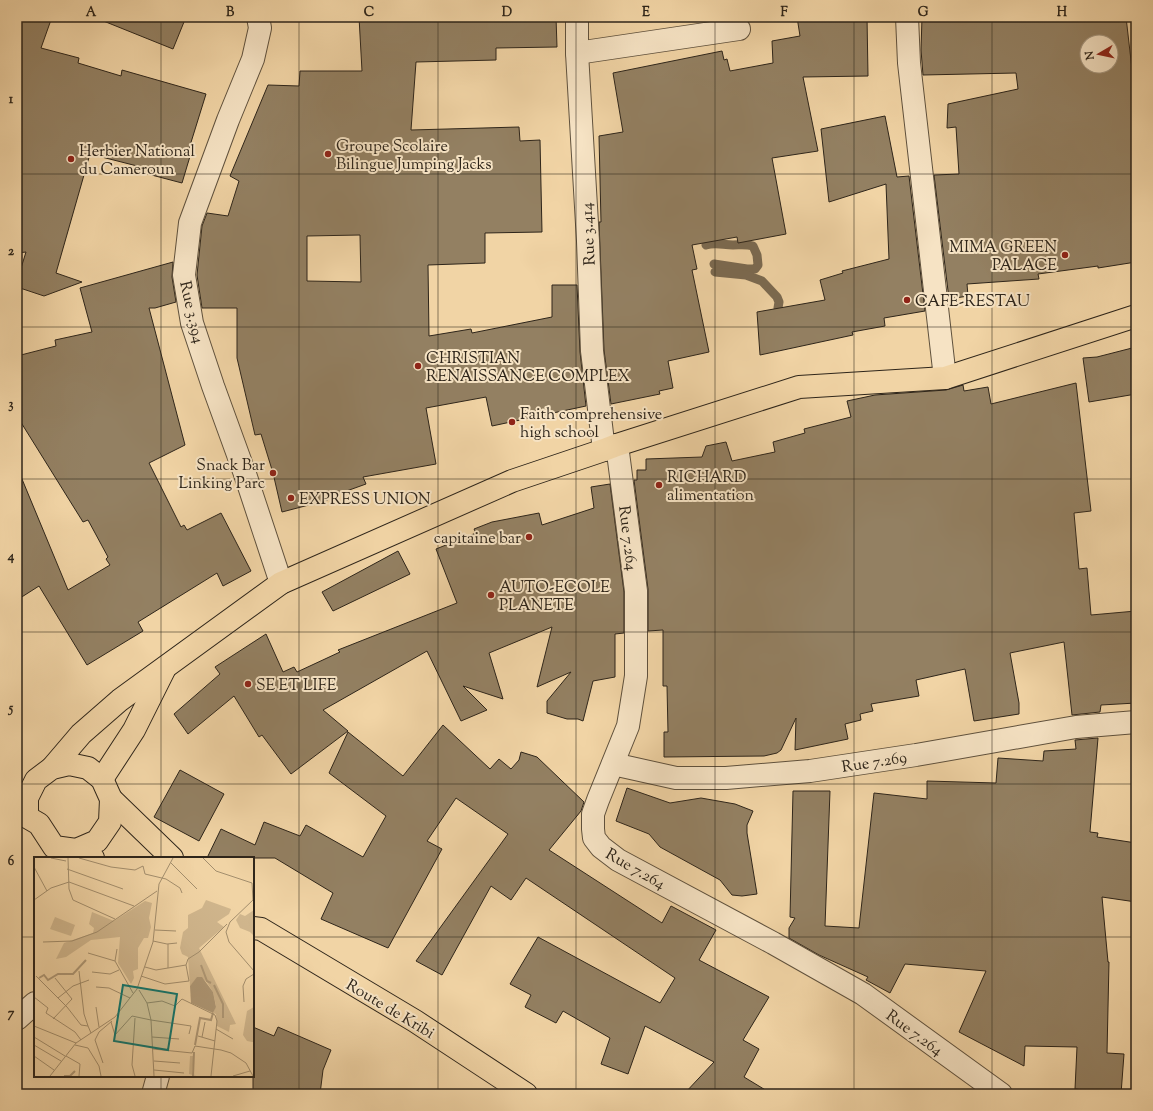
<svg xmlns="http://www.w3.org/2000/svg" width="1153" height="1111" font-family="'Sorts Mill Goudy',serif">
	<rect width="100%" height="100%" fill="#f1d4a5"/>
	<filter id="stains"><feTurbulence type="fractalNoise" baseFrequency=".005" numOctaves="4"/><feColorMatrix values="0 0 0 0 .2 0 0 0 0 .09 0 0 0 0 .02 0 0 0 .5 -.17"/></filter>
	<radialGradient id="worn" r=".72"><stop offset=".6" stop-color="#630" stop-opacity="0"/><stop offset="1" stop-color="#630" stop-opacity=".3"/></radialGradient>
	<g fill="none" stroke-linecap="round" stroke-linejoin="round">
		<g stroke="#7b6a51" stroke-width="9">
			<path d="M706,245c10,-3 17,0 27,0 7,0 13,-1 20,1l4,9 1,10 -3,4h-8l-33,-5"/>
			<polyline points="715,272 746,275 762,281 777,297 779,302 778,308"/>
		</g>
	</g>
	<g fill="#938062" stroke="#2e251a" fill-rule="evenodd">
		<polygon points="17,17 52,17 41,48 79,58 78,63 121,76 122,70 206,94 188,152 191,153 182,183 144,173 145,168 90,154 56,273 82,282 44,296 17,287 17,281 26,252 17,253"/>
		<polygon points="96,17 186,17 173,49 96,18"/>
		<path d="M359,17h197l1,30 -61,1v12l-80,2 -5,68 108,-3 1,14 20,-1 2,92 -57,1v30l-57,2 1,71 42,-7 1,4 80,-16v-32h25l3,67 6,54 -94,20 -6,-29 -60,11 10,56 -73,13 3,7 -39,14 1,2 -46,12 -9,-39 -12,-39 -6,1 -18,-77v-50h-35l-5,-33 5,-49 5,-13 21,3 11,-35 -9,-5 38,-91 31,1 1,-15h62zM360,235l1,47 -54,-1v-45z"/>
		<polygon points="797,17 867,17 868,76 803,77 818,151 772,158 786,234 738,243 737,237 692,245 697,269 692,270 709,352 668,361 673,388 659,391 660,394 611,404 604,350 599,222 601,222 599,136 623,132 613,73 722,51 724,60 727,59 730,71 773,63 772,41 800,36"/>
		<path d="M922,17h204l7,61 3,-1v185l-38,6v-2l-60,8 1,5 -72,5 1,12 -19,3 -15,-124 25,-1 -3,-47 -9,1 1,-24 70,-15 -2,-16 -93,2 -2,-25zM1087,42h24v24h-24z"/>
		<polygon points="885,116 897,177 909,176 925,311 884,318 885,326 852,332 853,335 760,355 757,312 825,300 820,280 843,273 842,271 889,259 886,184 829,202 821,129"/>
		<polygon points="173,262 172,277 176,302 155,308 149,308 185,445 149,463 181,527 184,525 187,530 221,513 251,571 223,586 217,573 138,622 143,631 87,665 39,586 17,600 17,467 68,590 110,565 106,559 108,557 88,520 83,522 17,416 17,356 56,346 55,340 92,332 80,288"/>
		<polygon points="1136,347 1136,394 1089,402 1083,358 1097,357"/>
		<polygon points="1076,383 1091,511 1074,513 1079,569 1087,568 1091,615 1136,611 1136,703 1101,705 1100,712 1072,715 1064,642 1010,653 1019,703 1019,714 974,721 965,669 916,680 919,696 871,704 873,711 860,714 861,720 845,724 848,739 795,750 796,718 781,750 777,753 764,756 664,757 664,732 668,732 667,686 663,686 663,630 648,631 648,589 634,480 637,480 637,470 646,470 646,459 702,457 706,446 726,442 732,461 775,452 773,442 805,433 804,429 851,417 847,401 875,395 946,390 963,385 964,391 988,387 991,404"/>
		<polygon points="610,484 624,592 624,633 615,634 615,677 593,681 583,721 578,719 567,719 547,713 547,701 571,672 537,687 552,627 489,653 503,699 463,686 487,710 461,721 427,651 323,710 348,731 291,774 262,735 259,737 234,696 188,734 174,714 220,674 215,667 266,634 283,672 294,667 297,672 340,652 338,650 457,603 436,549 476,533 474,529 492,522 539,513 542,525 594,508 591,487"/>
		<polygon points="398,551 410,574 333,611 322,592"/>
		<polygon points="443,725 490,769 499,759 511,769 519,760 521,752 537,757 584,802 581,811 549,850 662,923 671,906 716,930 699,960 769,997 743,1040 759,1049 744,1077 772,1094 684,1094 714,1062 645,1026 628,1074 601,1064 610,1038 563,1011 556,1023 525,1007 531,995 510,984 538,937 660,1003 675,978 526,878 511,900 491,886 442,975 416,961 508,834 456,798 427,841 442,849 388,948 321,919 333,893 275,858 207,858 221,829 255,845 264,822 300,836 306,825 363,857 386,816 329,773 348,732 403,776"/>
		<polygon points="1098,738 1090,832 1098,833 1097,837 1136,843 1136,902 1102,897 1108,962 1109,962 1107,1053 1124,1054 1121,1094 1092,1094 1092,1091 1075,1089 1077,1047 1025,1046 1024,1066 959,1032 986,971 905,964 890,993 866,980 868,977 819,955 789,938 789,928 795,918 790,917 793,791 830,791 825,926 859,928 874,793 927,799 927,781 996,783 998,758 1043,761 1044,751 1076,749 1075,740"/>
		<polygon points="180,770 224,794 199,841 154,817"/>
		<polygon points="627,788 670,803 701,798 735,804 753,811 747,825 747,833 757,894 742,896 732,895 720,880 660,847 649,834 616,821"/>
		<polygon points="253,1027 274,1036 278,1027 331,1050 323,1070 320,1094 253,1094"/>
	</g>
	<g fill="none" stroke-linecap="round" stroke-linejoin="round">
		<defs>
			<g id="minor">
				<polyline points="258,17 260,28 253,59 228,120 190,223 184,275 192,323 213,386 245,474 281,583"/>
				<polyline points="577,17 577,53 588,241 592,351 604,450"/>
				<polyline points="907,17 909,63 945,378"/>
				<polyline points="577,53 739,29"/>
				<polyline points="617,445 636,591 636,676 628,726 598,800 593,814 593,829 594,838 601,847 618,860 773,943 863,994 1001,1094"/>
				<polyline points="613,764 676,778 726,778 810,771 916,755 1076,727 1136,722"/>
				<polyline points="17,1019 35,1003"/>
				<polyline points="153,1094 158,1076"/>
			</g>
			<g id="major">
				<polyline points="52,768 81,734 120,700 281,583 512,481 604,450 617,445 799,387 945,378 1136,316"/>
				<polyline points="102,779 134,730 164,670"/>
				<polyline points="111,799 172,858"/>
				<polyline points="76,850 97,841 110,822 111,799 102,779 88,768 69,764 52,768 36,780 27,798 27,817 39,824 54,847 76,850 93,858"/>
				<polyline points="253,928 261,929 415,1021 526,1094"/>
			</g>
		</defs>
		<use href="#minor" stroke="#5f513d" stroke-width="24"/>
		<use href="#major" stroke="#2e251a" stroke-width="24"/>
		<use href="#minor" stroke="#f6e3c4" stroke-width="22"/>
		<use href="#major" stroke="#f1d4a5" stroke-width="22"/>
	</g>
	<path fill="none" stroke="#2e251a" stroke-width="1" stroke-opacity="0.55" d="M161,17v841M299,17v1077M438,17v1077M576,17v1077M715,17v1077M854,17v1077M992,17v1077M17,174h1119M17,327h1119M17,479h1119M17,632h1119M17,784h1119M17,937h18M253,937h883M161,1076v18"/>
	<g fill="#8f2418" stroke="#f6e3c4" stroke-width="1.5">
		<circle cx="328" cy="154" r="4"/>
		<circle cx="71" cy="159" r="4"/>
		<circle cx="1065" cy="255" r="4"/>
		<circle cx="907" cy="300" r="4"/>
		<circle cx="418" cy="366" r="4"/>
		<circle cx="512" cy="422" r="4"/>
		<circle cx="273" cy="473" r="4"/>
		<circle cx="659" cy="485" r="4"/>
		<circle cx="291" cy="498" r="4"/>
		<circle cx="529" cy="537" r="4"/>
		<circle cx="491" cy="595" r="4"/>
		<circle cx="248" cy="684" r="4"/>
	</g>
	<g text-anchor="middle" stroke-width="4" stroke-linejoin="round" paint-order="stroke">
		<g font-size="16" fill="#2e251a" stroke="#f6e3c4" text-anchor="start">
			<text x="336" y="151">Groupe Scolaire<tspan x="336" dy="18">Bilingue Jumping Jacks</tspan></text>
			<text x="79" y="156">Herbier National<tspan x="79" dy="18">du Cameroun</tspan></text>
			<text x="1057" y="252" text-anchor="end">MIMA GREEN<tspan x="1057" dy="18">PALACE</tspan></text>
			<text x="915" y="306">CAFE-RESTAU</text>
			<text x="426" y="363">CHRISTIAN<tspan x="426" dy="18">RENAISSANCE COMPLEX</tspan></text>
			<text x="520" y="419">Faith comprehensive<tspan x="520" dy="18">high school</tspan></text>
			<text x="265" y="470" text-anchor="end">Snack Bar<tspan x="265" dy="18">Linking Parc</tspan></text>
			<text x="667" y="482">RICHARD<tspan x="667" dy="18">alimentation</tspan></text>
			<text x="299" y="504">EXPRESS UNION</text>
			<text x="521" y="543" text-anchor="end">capitaine bar</text>
			<text x="499" y="592">AUTO-ECOLE<tspan x="499" dy="18">PLANETE</tspan></text>
			<text x="256" y="690">SE ET LIFE</text>
		</g>
		<g font-size="16" fill="#2e251a" stroke="#f6e3c4">
			<text transform="translate(587 234) rotate(-93)" y="6">Rue 3.414</text>
			<text transform="translate(193 312) rotate(77)" y="6">Rue 3.394</text>
			<text transform="translate(629 538) rotate(83)" y="6">Rue 7.264</text>
			<text transform="translate(874 761) rotate(-9)" y="6">Rue 7.269</text>
			<text transform="translate(636 868) rotate(30)" y="6">Rue 7.264</text>
			<text transform="translate(391 1008) rotate(31)" y="6">Route de Kribi</text>
			<text transform="translate(915 1032) rotate(36)" y="6">Rue 7.264</text>
		</g>
	</g>
	<g transform="translate(34 857)">
		<rect width="220" height="220" fill="#f1d4a5"/>
		<path d="M172,43l25,9 -2,5 -12,8 7,5 -25,21 37,76 -6,1 -1,7 -12,-6 -1,-12 -3,-1 3,-7 -3,-14 -7,-11 -8,-4 -8,9 -2,-29 -6,-3 -2,-6 3,-16 5,-4v-13l14,-7zM111,44l7,2 -3,15 2,9 -3,11h-4l-6,10v21l-5,2 1,7 -3,6 -13,-21 2,-26 -29,3 -25,17 -10,2 8,-16 29,-10 1,-5 -5,-4 3,-12 22,9zM220,53v26l-4,-4 -10,-4 -4,-8 4,-6 5,2zM21,60l20,8 -4,11 -21,-7zM220,150v35h-2l-5,-1 -4,-6 4,-24zM156,199h4l-2,17 4,3 -7,-2z" fill="#d0b68d"/>
		<path d="M163,120h5l11,15 3,15 -3,6 -22,-10 -1,-17z" fill="#af9876"/>
		<path fill="none" stroke="#af9876" stroke-width="2" d="M167,108l6,16 4,2M5,121l5,-3 4,5 10,-6h15l13,-14M180,128l9,19v14M161,188l5,-27 11,2 2,-7M30,219h6l5,-5M159,219l1,-24"/>
		<path fill="none" stroke="#a38e6d" stroke-width="1" d="M17,1l15,3M34,1l1,31 4,11 42,19M45,1l32,9 24,3 8,-4 2,8 21,5 14,9 2,5M169,1l13,13 36,12M137,6l26,26M0,10l13,24M33,12l56,20M218,26l1,17 -23,22 -4,10 3,10 25,29M0,43l17,-12 18,-6 65,24M121,73l21,1M119,84l14,3 10,-1M9,85l29,-1 25,-9 60,-41M134,87v24M54,96l27,8 18,32M81,104l2,-12M111,110l11,3 30,-5 2,-6 11,-7 28,-28M45,114l5,43 4,12M58,115l18,2 9,-4M2,119l31,31 14,18 7,1 3,7M107,119l24,8 24,-3 -3,-16M62,130l13,1 21,10M105,133l8,13 4,17 3,56M0,140l14,11 -2,5 29,19 6,8M24,141l15,-12 16,-6M210,145l-1,-16 3,-7 8,-5M113,146l15,-2 13,5 7,-7 33,16 2,6 -6,55M62,150l3,20M19,162l19,-20 -17,-21M117,163l40,6 -2,8M77,165l4,13 17,-19 19,4M0,169l42,17M182,172l17,10M164,179l17,5M0,180l31,19M118,180l27,2M168,180l3,-15M0,188l27,16M41,188l13,3 11,18 2,10M119,192l39,4 3,-7 26,4 10,3 15,10 7,13M0,199l20,14M32,199l14,8 -1,12M120,204l26,2M69,206l-8,-23 4,-8 13,-11M120,213l30,3M16,219l26,-33 39,-26 22,-28 16,-47 6,-58 14,-26M101,219l-3,-11 3,-47M199,219l17,-5"/>
		<path fill="#0f766e" fill-opacity="0.15" stroke="#0f766e" stroke-width="2" d="M89,128l54,9 -9,56 -54,-9z"/>
		<rect width="220" height="220" fill="none" stroke="#2e251a" stroke-width="2"/>
	</g>
	<rect width="1153" height="1111" fill="none" stroke="#f1d4a5" stroke-width="44"/>
	<g transform="translate(1099 54) rotate(261)"><circle r="19" fill="#f6e3c4" stroke="#a69780"/>
	<path d="M0-3L7 15L0 10L-7 15Z" fill="#8f2418"/>
	<text y="-6" font-size="11" font-weight="bold" text-anchor="middle" fill="#2e251a">N</text>
	</g>
	<rect x="22" y="22" width="1109" height="1067" fill="none" stroke="#2e251a" stroke-width="1.5"/>
	<g font-size="13" text-anchor="middle" font-weight="bold" fill="#2e251a">
		<text x="91" y="16">A</text>
		<text x="230" y="16">B</text>
		<text x="369" y="16">C</text>
		<text x="507" y="16">D</text>
		<text x="646" y="16">E</text>
		<text x="784" y="16">F</text>
		<text x="923" y="16">G</text>
		<text x="1062" y="16">H</text>
		<text x="11" y="103">1</text>
		<text x="11" y="255">2</text>
		<text x="11" y="408">3</text>
		<text x="11" y="560">4</text>
		<text x="11" y="712">5</text>
		<text x="11" y="865">6</text>
		<text x="11" y="1017">7</text>
	</g>
	<rect width="100%" height="100%" filter="url(#stains)"/>
	<rect width="100%" height="100%" fill="url(#worn)"/>
</svg>
